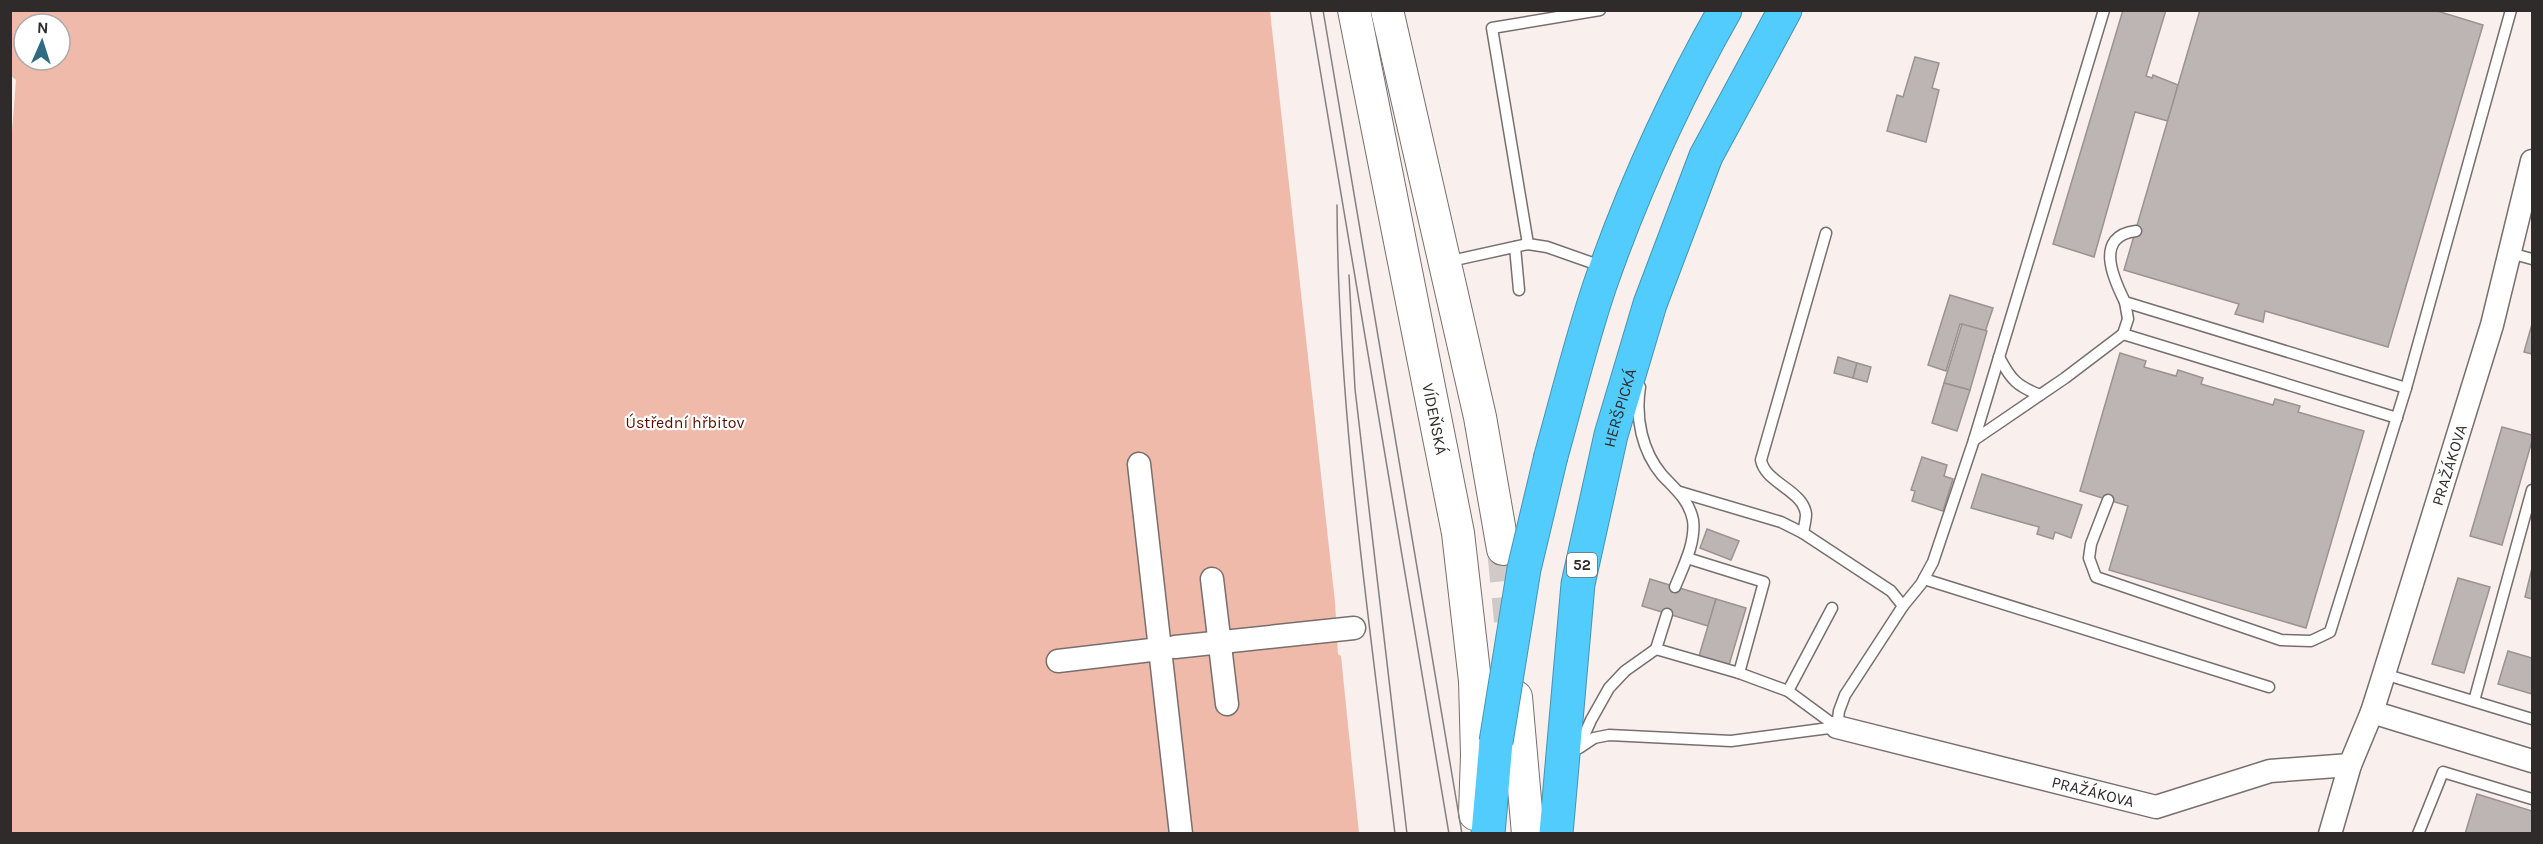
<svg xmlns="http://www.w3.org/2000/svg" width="2543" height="844" font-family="Karla,sans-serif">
	<rect width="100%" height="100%" fill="#f9f0ee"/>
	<path fill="#f0baaa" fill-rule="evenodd" d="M11,11h1259l65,591 3,52 3,2 18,177h-1348l-1,-676 6,-77 -5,-4zM24,24h36v36h-36z"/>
	<g fill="#bdb5b3" stroke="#9a9390" stroke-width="1.5">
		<polygon points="2123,10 2166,10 2146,76 2152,78 2153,75 2178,85 2168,121 2135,112 2094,257 2053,244"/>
		<polygon points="2200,10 2434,10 2483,25 2388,347 2265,311 2263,322 2235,314 2239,304 2124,270"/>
		<polygon points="1915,57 1939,63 1932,88 1939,90 1926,142 1887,131 1897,95 1903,97"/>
		<polygon points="1950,295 1993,308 1985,332 1960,324 1946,371 1928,365"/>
		<polygon points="1962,324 1987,331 1970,390 1944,383"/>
		<polygon points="2532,324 2532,354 2524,352"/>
		<polygon points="2120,353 2146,361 2144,367 2176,376 2178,370 2203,378 2201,384 2273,405 2275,399 2300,406 2298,412 2364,431 2306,628 2109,570 2128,506 2080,491"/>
		<polygon points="1838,357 1857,363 1853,378 1834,373"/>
		<polygon points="1857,363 1871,367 1867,382 1853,378"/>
		<polygon points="1944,383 1970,390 1957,431 1932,423"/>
		<polygon points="2502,427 2532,435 2532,441 2502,545 2470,536"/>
		<polygon points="1922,457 1947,465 1944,476 1953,479 1943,511 1912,501 1915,491 1911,490"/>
		<polygon points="1982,474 2082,505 2071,538 2055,532 2053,539 2037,534 2039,527 1971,508"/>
		<polygon points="1707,529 1739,541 1731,560 1700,548"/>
		<polygon points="2532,568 2532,599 2525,597"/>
		<polygon points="2458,578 2490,587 2464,673 2432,664"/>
		<polygon points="1650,579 1716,599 1708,626 1642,606"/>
		<polygon points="1716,599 1746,608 1729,665 1699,656"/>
		<polygon points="2508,651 2532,658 2532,694 2498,684"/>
		<polygon points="2477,794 2532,811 2532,834 2465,834"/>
	</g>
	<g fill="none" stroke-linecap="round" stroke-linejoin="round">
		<polyline stroke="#d0c9c7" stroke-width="32" stroke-dasharray="32 16" stroke-linecap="butt" points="1503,549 1510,621"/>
		<defs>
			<g id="lane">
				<polyline points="1600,10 1492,28 1528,244 1547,247 1604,267"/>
				<path d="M2136,231c-42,5 -23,47 -11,71l281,86"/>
				<polyline points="1515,247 1519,290"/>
				<polyline points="2510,253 2532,259"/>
				<polyline points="1446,262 1528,244"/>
				<polyline points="2123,334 2128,319 2125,302"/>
				<path d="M1999,357c12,23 18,29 41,38"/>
				<path d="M1640,387c-5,31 2,64 22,88 13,14 27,25 31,45 3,23 -10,47 -18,67"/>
				<polyline points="1974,440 2065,378 2123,334 2397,418"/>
				<polyline points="1680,492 1781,522 1803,533 1891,591 1903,606"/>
				<polyline points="2108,500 2091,544 2089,558 2096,577 2281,640 2311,641 2330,632 2406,388 2511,10"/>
				<path d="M1803,533c1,-6 3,-13 3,-19 -3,-24 -41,-31 -45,-54l65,-227"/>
				<polyline points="1924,579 2269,687"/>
				<polyline points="1656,649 1739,673 1764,582 1687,558"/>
				<polyline points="1739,673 1788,691 1837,727"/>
				<polyline points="2384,674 2532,719"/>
				<polyline points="1788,691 1832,608"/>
				<polyline points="2474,701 2532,490"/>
				<polyline points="1837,727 1839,711 1845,695 1903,606 1921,584 1933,562 1974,440 2104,10"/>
				<polyline points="1579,747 1591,720 1609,688 1625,671 1656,649 1667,614"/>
				<polyline points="1579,748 1594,738 1609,735 1731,741 1837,727"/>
				<polyline points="2418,834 2443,772 2532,799"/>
			</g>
			<g id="street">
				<polyline points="1139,464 1181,834"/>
				<polyline points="1212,579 1227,704"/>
				<polyline points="1175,647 1354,628"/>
				<polyline points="1058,661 1168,648"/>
				<polyline points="2372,712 2532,761"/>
				<path id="s1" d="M1837,727l319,80 114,-36 80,-6"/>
				<path id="s2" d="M2330,834l20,-69 22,-53 12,-38 108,-349 40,-164"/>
			</g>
			<g id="secondary">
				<path id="s3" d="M1354,10l104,523 17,148 2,74 -2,59"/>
				<polyline points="1387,10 1480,417 1503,549"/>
				<polyline points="1516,697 1528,834"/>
			</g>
			<g id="highway">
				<path d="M1551,456c16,-57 30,-115 49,-171 33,-95 75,-187 125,-275"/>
				<polyline points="1488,834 1496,742"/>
				<path id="s4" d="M1556,834l22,-250 33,-149 39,-131 56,-148 79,-146"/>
			</g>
		</defs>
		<use href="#lane" stroke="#766f6d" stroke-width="13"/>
		<use href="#street" stroke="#766f6d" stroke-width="25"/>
		<use href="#secondary" stroke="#766f6d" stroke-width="34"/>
		<use href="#highway" stroke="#4594b2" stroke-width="35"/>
		<use href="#lane" stroke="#fff" stroke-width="10"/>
		<use href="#street" stroke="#fff" stroke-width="22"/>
		<use href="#secondary" stroke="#fff" stroke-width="32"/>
		<use href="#highway" stroke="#51ccfc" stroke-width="33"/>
		<g stroke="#857f7e" stroke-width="1.5">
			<polyline points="1310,10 1449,834"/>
			<polyline points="1323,10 1462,834"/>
			<path d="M1337,205c1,211 33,420 58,629"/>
			<polyline points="1349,275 1355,389 1407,834"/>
		</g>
		<defs>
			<polyline id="highway-bridge" points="1496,742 1524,569 1551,456"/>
		</defs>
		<use href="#highway-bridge" stroke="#4594b2" stroke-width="35" stroke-linecap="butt"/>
		<use href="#highway-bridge" stroke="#51ccfc" stroke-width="33"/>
	</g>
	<g text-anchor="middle" stroke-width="4.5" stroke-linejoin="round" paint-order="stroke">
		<rect fill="#fff" stroke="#6d6b6a" stroke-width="1.5" x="1567" y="553" width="30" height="24" rx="4.5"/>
		<g font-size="15" font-weight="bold" fill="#2e2b2a">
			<text x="1582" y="570">52</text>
		</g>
		<g font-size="16" fill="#2e2b2a" stroke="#fff">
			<text dy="6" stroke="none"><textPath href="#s4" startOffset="432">HERŠPICKÁ</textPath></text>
			<text dy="6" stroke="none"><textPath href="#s3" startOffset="417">VÍDEŇSKÁ</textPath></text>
			<text dy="6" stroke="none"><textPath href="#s2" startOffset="388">PRAŽÁKOVA</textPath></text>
			<text dy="6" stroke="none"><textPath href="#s1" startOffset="264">PRAŽÁKOVA</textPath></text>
		</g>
		<g font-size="16" fill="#561000" stroke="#fff">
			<text x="685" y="428">Ústřední hřbitov</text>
		</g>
	</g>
	<rect width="2543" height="844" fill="none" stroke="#2e2b2a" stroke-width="24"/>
	<g transform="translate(42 42) rotate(3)"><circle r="28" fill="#ffffff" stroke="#abaaaa" stroke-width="1.5"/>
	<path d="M0-4.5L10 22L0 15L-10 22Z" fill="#306b83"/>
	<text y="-9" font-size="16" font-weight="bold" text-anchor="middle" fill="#2e2b2a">N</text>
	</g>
</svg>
